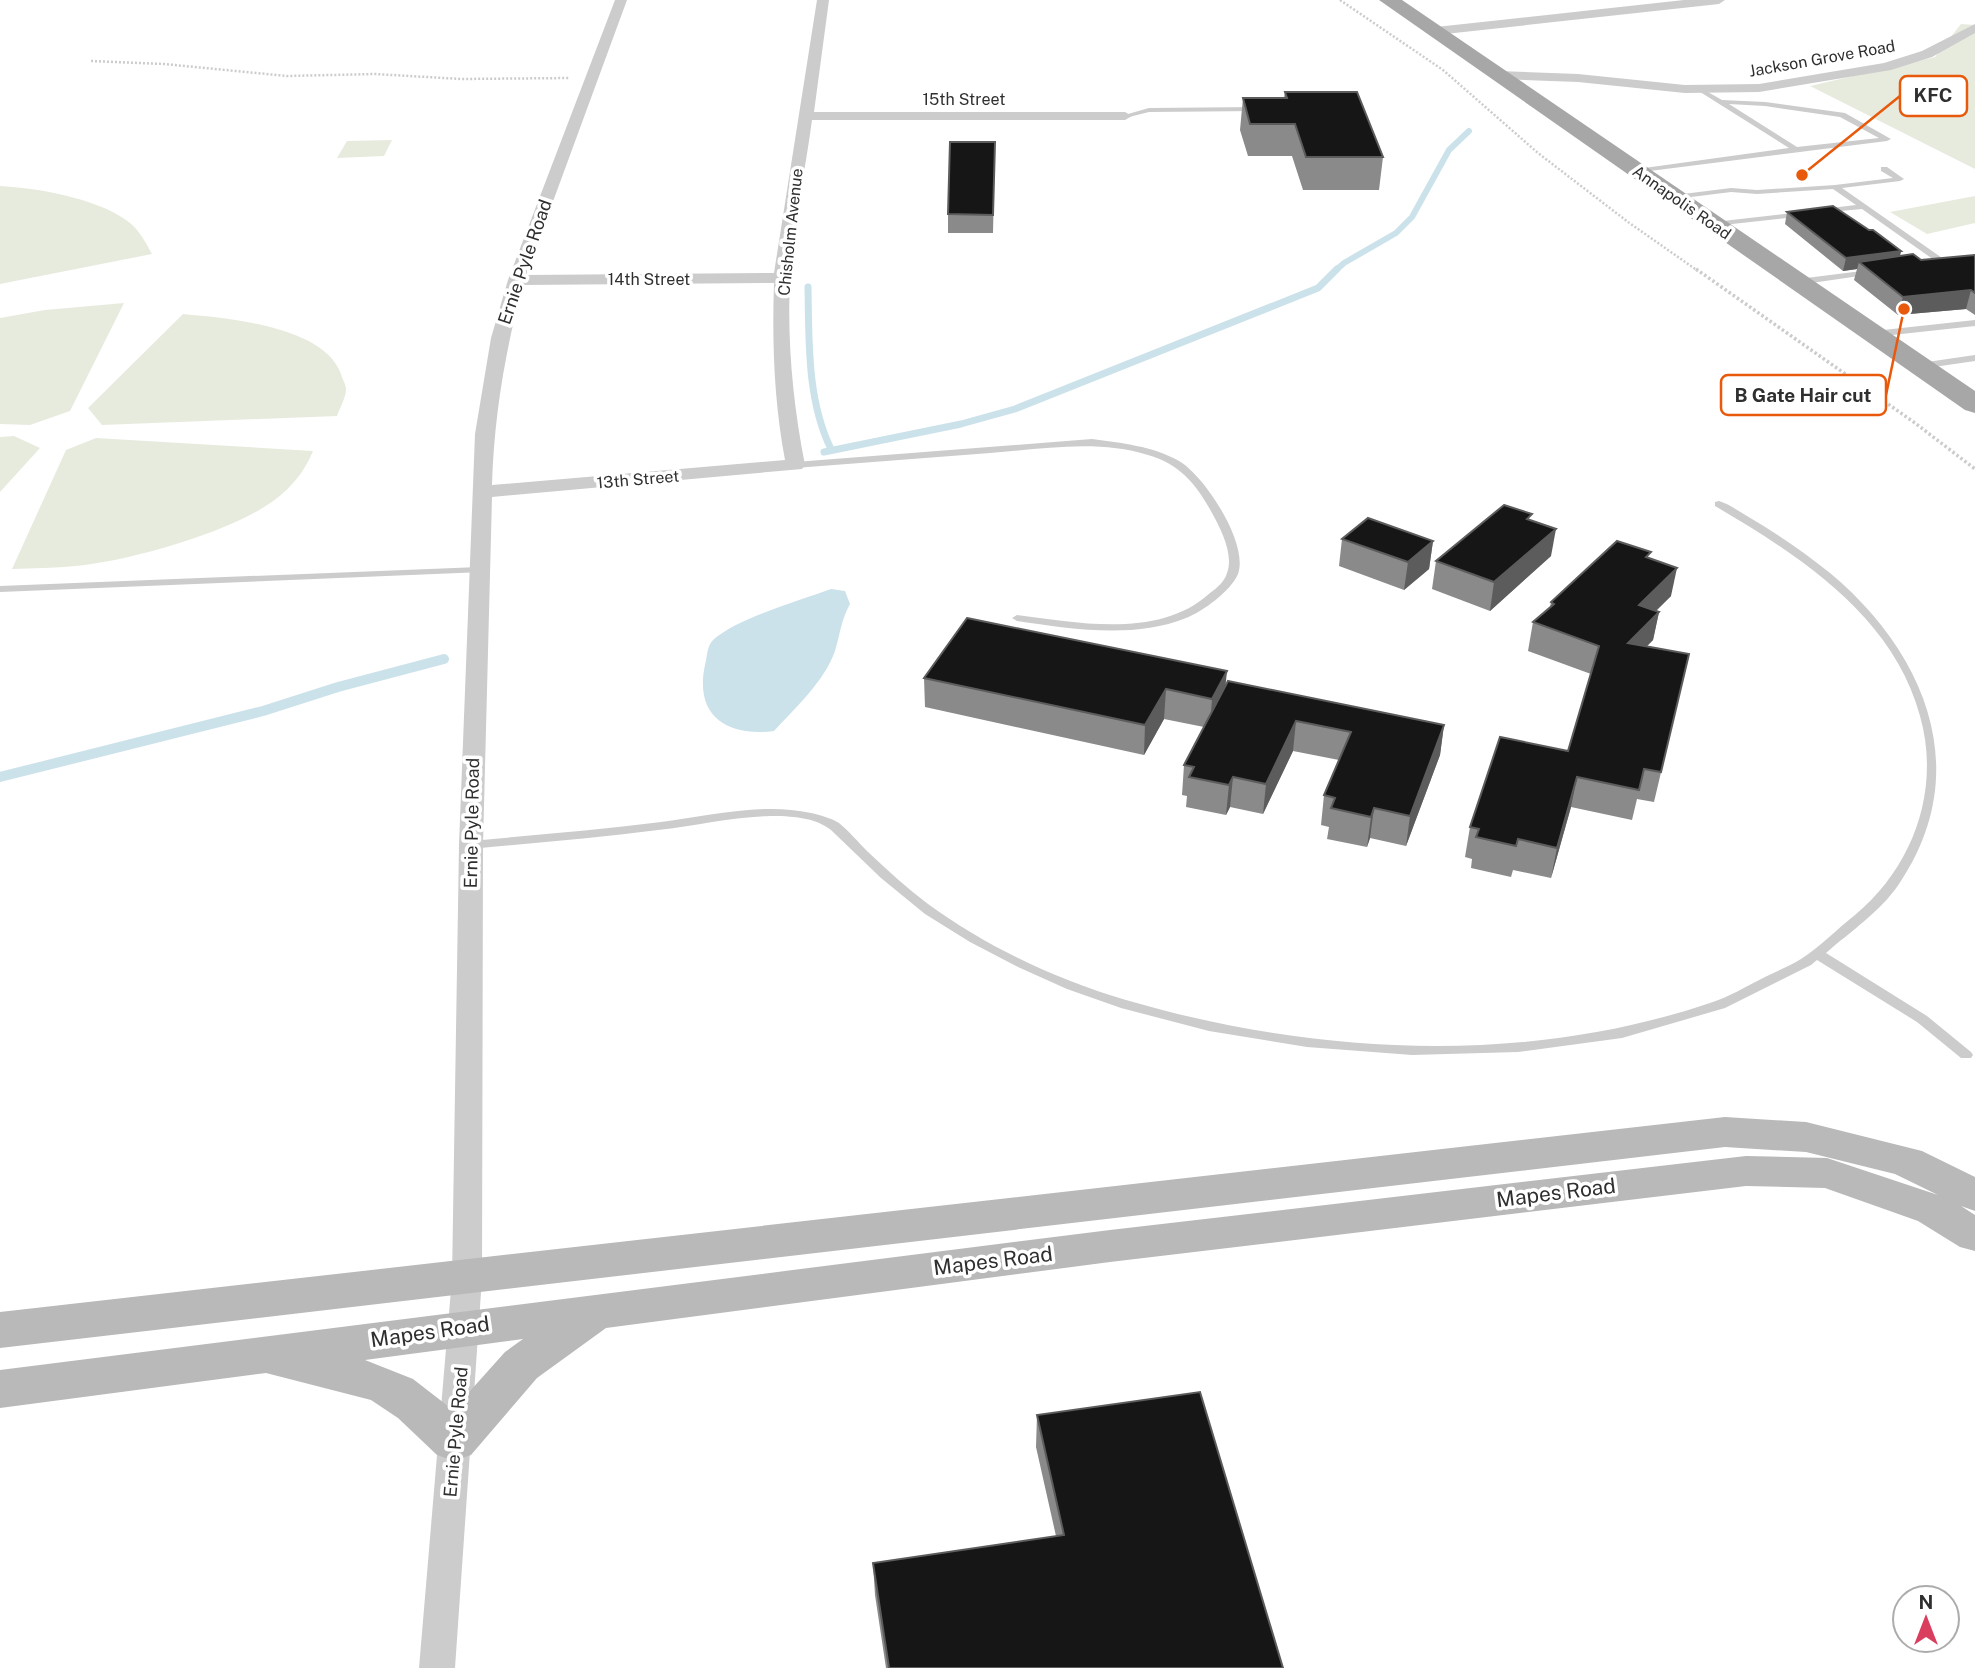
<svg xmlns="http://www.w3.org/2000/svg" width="1975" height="1668" font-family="'Public Sans',sans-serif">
	<rect width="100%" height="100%" fill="#fff"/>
	<g fill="#e7ebde">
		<polygon points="1961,24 1975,25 1975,169 1810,86 1935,57"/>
		<polygon points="392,140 384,156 337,158 347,141"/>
		<path d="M0,186c37,2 95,12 126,34 12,8 19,21 26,34l-152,30z"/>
		<polygon points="1975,196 1975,223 1927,234 1890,212"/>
		<polygon points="124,303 70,411 30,425 0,424 0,318 45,310"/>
		<path d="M183,314c43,4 141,12 158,60 1,4 5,11 5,15 0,8 -6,19 -9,27l-235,9 -14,-17z"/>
		<polygon points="14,436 40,448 0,492 0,437"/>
		<path d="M96,438l217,13c-7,17 -17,31 -31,43 -40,36 -152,67 -206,72 -21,2 -43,2 -64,3l54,-119z"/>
	</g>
	<path fill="#cbe2ea" d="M831,589l14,2 5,13c-9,16 -10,31 -15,47 -11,31 -40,57 -61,80 -47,6 -80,-15 -69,-66 2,-8 2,-19 8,-25 24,-22 86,-39 118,-51z"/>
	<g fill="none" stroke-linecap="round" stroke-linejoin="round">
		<polyline stroke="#cbe2ea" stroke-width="6" points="1335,271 1344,263 1396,233 1412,217 1449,150 1469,131"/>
		<g stroke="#cbe2ea" stroke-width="7">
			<path d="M808,287c1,54 -1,113 23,162"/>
			<polyline points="824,452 961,424 1015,409 1318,288 1337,269"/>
		</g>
		<polyline stroke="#cbe2ea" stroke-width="10" points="0,777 263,711 338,687 444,659"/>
		<g stroke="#ccc" stroke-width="2.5" stroke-dasharray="2 2" stroke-linecap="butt">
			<polyline points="1340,0 1443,70 1538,153 1628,222 1698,271"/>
			<polyline points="91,61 164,64 287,76 375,74 461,79 570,78"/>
		</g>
		<polyline stroke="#ccc" stroke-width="3.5" stroke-dasharray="2.5 2.5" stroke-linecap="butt" points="1696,269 1915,423 1975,469"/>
		<g fill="#ccc" fill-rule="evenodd">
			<path d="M1699,87l23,13 43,2 80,11 46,26 -4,2 -253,32 -1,-2 4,-2 152,-21 -92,-58 -2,-1zM1729,104l36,2 75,11 39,21 -82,9z"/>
			<polygon points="1257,107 1261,109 1260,111 1149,112 1125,118 1121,116 1149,108"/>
			<polygon points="1881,167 1887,167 1904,179 1900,181 1842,188 1945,260 1945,264 1930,265 1930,261 1934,260 1862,209 1819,213 1819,209 1822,209 1856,205 1833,189 1757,194 1731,192 1675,199 1671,197 1675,195 1731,188 1757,190 1835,185 1893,178 1881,171"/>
			<polygon points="1801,212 1805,214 1804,216 1714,226 1710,224 1714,222"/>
			<polygon points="1870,270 1874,272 1873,274 1798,285 1794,282 1798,279"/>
			<polygon points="1975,320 1975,326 1874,337 1870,334 1874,331"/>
			<polygon points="1975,355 1975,361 1920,369 1916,366 1920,363"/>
			<path d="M1092,439c29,4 61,7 87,22 26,15 70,83 59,113 -7,17 -36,38 -52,44 -52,21 -115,11 -169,3l-5,-3 5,-3c62,8 143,24 193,-22 7,-5 15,-12 17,-20 7,-18 -6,-44 -15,-60 -15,-28 -32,-49 -64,-58 -51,-16 -105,-6 -158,-2 -65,5 -130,10 -195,15l-5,-3 5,-3z"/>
			<path d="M1719,501c10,3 19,10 28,15 29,17 57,36 83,57 96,80 145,199 69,311 -19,28 -48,47 -73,69l101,63 44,36 2,3 -2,3h-10l-44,-36 -100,-62 -6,5 -86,43 -103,30 -104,14 -106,3 -105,-8 -98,-16 -88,-23 -54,-19 -49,-22 -48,-25 -45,-28 -44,-36 -50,-48c-16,-13 -41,-14 -61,-14 -38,1 -75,10 -112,14 -62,8 -125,13 -187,19l-6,-4 6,-4c63,-6 127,-11 190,-19 49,-6 101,-20 150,-9 9,2 20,5 28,10 10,8 19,19 28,28 20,19 40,37 61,53 59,43 129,76 198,96 188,55 398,66 584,3 19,-6 37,-17 55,-26 12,-6 25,-11 36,-18 19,-12 36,-30 54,-44 58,-48 86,-125 65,-199 -27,-100 -120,-160 -205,-210v-4z"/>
			<polygon points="479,567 483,568 483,572 0,592 0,586"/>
		</g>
		<g fill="#ccc" fill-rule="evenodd">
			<path d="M615,0h12l-101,275 248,-2 43,-273h12l-15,112h311l7,4 -7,4h-313c-7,53 -19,106 -22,159 -3,63 3,125 15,186l-3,4 -310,28 -9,348 -1,433 -27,390h-36l33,-390 7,-433 16,-411 16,-96 17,-58zM774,283c-2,60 0,118 11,177l-293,25c2,-68 13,-134 31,-200z"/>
			<polygon points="1684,0 1725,0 1719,4 1436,35 1429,31 1436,27"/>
			<polygon points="1975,24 1975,33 1932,57 1891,70 1759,92 1685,93 1578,82 1499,79 1492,75 1499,71 1578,74 1685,85 1759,84 1884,63 1922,51"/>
		</g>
		<path fill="#b9b9b9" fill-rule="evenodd" d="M1725,1117l81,5 116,29 53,26v34l-14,-5 14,9v36l-15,-4 -42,-26 -93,-33 -79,-2 -636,76 -504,66 -69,50 -66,77 -17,6 -17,-6 -39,-37 -27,-18 -105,-27 -266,35v-38l1110,-140 636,-74 81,2 111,37 -43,-21 -89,-22 -81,-5 -1725,201v-36zM523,1339l-18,13 -52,58 -40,-31 -48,-19z"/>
		<polygon fill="#a7a7a7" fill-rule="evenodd" points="1379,0 1402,0 1975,391 1975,413 1965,410"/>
	</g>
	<g fill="#8a8a8a">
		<polygon points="1285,92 1383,157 1379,190 1303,190 1292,156 1248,156 1240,130 1243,98 1284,98"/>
		<polygon points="995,142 993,233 948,233 948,214"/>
		<polygon points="1787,212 1901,251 1900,256 1921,260 1975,255 1975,315 1966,309 1898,315 1854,280 1857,269 1843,271 1785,224"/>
		<polygon points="1531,520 1551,556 1490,611 1432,589 1436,561"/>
		<polygon points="1342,539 1433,541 1429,569 1404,590 1339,566"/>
		<polygon points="1649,558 1671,596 1656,611 1659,612 1653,640 1647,646 1689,654 1654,802 1637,799 1632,820 1571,807 1551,878 1513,870 1511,877 1471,868 1472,859 1465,857 1470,827 1568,751 1591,674 1528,651 1533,622 1550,607 1551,602"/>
		<polygon points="924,678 1226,687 1444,725 1440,755 1406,846 1370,838 1367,847 1327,839 1329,827 1321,825 1324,795 1339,760 1293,751 1263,814 1230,807 1226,815 1186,807 1187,796 1182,795 1184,765 1204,727 1164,719 1144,755 925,707"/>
		<polygon points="1037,1415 1283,1668 886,1668 875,1595 873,1563 1056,1536 1036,1447"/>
	</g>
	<g fill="#5c5c5c">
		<polygon points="1901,251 1898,263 1859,262 1857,269 1843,271 1846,258"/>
		<polygon points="1971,290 1966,309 1898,315 1903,297"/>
		<polygon points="1556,529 1551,556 1490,611 1494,582"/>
		<polygon points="1433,541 1429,569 1404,590 1408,562"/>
		<polygon points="1677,568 1671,596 1633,633 1639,605"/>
		<polygon points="1659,612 1653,640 1622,671 1628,643"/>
		<polygon points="1227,671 1224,701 1210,728 1212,699"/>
		<polygon points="1166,689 1164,719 1144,755 1145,725"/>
		<polygon points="1296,721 1293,751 1263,814 1266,784"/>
		<polygon points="1444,725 1440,755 1406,846 1410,816"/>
		<polygon points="1233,777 1230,807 1226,815 1229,785"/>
		<polygon points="1577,777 1571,807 1551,878 1557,848"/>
		<polygon points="1374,808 1370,838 1367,847 1371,817"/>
	</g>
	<g fill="#161616" stroke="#5c5c5c" stroke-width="2">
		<polygon points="1285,92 1357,92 1383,157 1306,157 1295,124 1250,124 1243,98 1287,98"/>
		<polygon points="950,142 995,142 993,215 948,214"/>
		<polygon points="1833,206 1869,230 1873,230 1901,251 1846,258 1787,212"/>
		<polygon points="1913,254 1921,260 1975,255 1975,293 1971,290 1903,297 1859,262"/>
		<polygon points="1504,505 1532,514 1527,519 1556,529 1494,582 1436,561"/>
		<polygon points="1368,518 1433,541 1408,562 1342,539"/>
		<polygon points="1617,541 1651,552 1646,557 1677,568 1639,605 1659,612 1628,643 1689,654 1661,772 1644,769 1639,790 1577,777 1557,848 1518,839 1516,846 1476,837 1479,829 1470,827 1500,737 1568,751 1599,646 1533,622 1554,604 1551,602"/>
		<polygon points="967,618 1227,671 1212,699 1166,689 1145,725 924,678"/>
		<polygon points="1228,681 1444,725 1410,816 1374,808 1371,817 1331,808 1335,798 1324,795 1351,732 1296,721 1266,784 1233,777 1229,785 1189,777 1194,767 1184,765"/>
		<polygon points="1200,1392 1283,1668 889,1668 873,1563 1064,1535 1037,1415"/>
	</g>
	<g text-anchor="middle" stroke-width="7" stroke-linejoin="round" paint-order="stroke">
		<g font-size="16" fill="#2f2f2f" stroke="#fff">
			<text transform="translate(1822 58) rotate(-10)" y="6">Jackson Grove Road</text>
			<text x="964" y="105">15th Street</text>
			<text transform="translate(1682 202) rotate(35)" y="6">Annapolis Road</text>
			<text transform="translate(790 232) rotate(-84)" y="6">Chisholm Avenue</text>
			<text x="649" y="285">14th Street</text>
			<text transform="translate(638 479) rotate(-5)" y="6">13th Street</text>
		</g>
		<g font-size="18" fill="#2f2f2f" stroke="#fff">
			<text transform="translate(525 262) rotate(-71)" y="6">Ernie Pyle Road</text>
			<text transform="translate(472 823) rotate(-89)" y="6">Ernie Pyle Road</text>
			<text transform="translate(456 1432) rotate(-85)" y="6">Ernie Pyle Road</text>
		</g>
		<g font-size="21" fill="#2f2f2f" stroke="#fff">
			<text transform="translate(1556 1193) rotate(-7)" y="7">Mapes Road</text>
			<text transform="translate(993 1261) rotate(-7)" y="7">Mapes Road</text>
			<text transform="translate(430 1332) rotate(-8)" y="7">Mapes Road</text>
		</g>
	</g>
	<path fill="none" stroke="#e8590c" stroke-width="2.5" d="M1802 175L1900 96M1904 309L1886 395"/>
	<g fill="#e8590c" stroke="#fff" stroke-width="2.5">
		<circle cx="1802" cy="175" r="7"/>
		<circle cx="1904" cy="309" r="7"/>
	</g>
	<g fill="#fff" stroke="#e8590c" stroke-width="2.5">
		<rect x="1900" y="76" width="67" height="40" rx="7"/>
		<rect x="1721" y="375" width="165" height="40" rx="7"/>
	</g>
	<g font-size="19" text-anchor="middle" font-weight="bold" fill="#2f2f2f">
		<text x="1933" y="102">KFC</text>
		<text x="1803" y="402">B Gate Hair cut</text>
	</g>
	<g transform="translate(1926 1619)"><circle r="33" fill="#ffffff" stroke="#acacac" stroke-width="2"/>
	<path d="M0-5L12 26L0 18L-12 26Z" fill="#d93e5e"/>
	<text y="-10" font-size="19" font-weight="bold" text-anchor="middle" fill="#2f2f2f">N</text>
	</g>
</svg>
